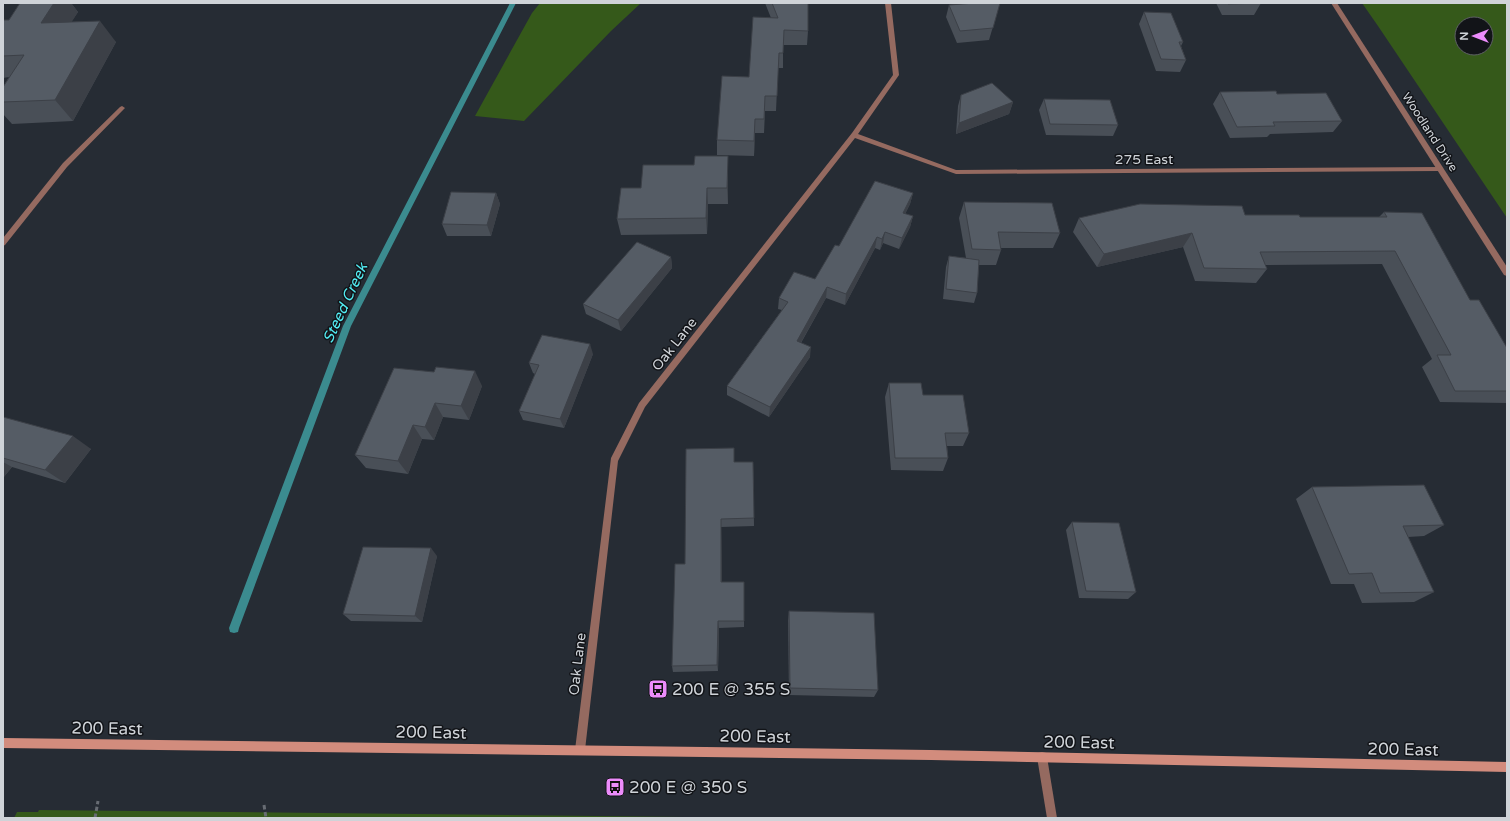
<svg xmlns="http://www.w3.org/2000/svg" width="1510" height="821" font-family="'Varela Round',sans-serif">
	<rect width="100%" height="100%" fill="#262c34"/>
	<g fill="#35591a" fill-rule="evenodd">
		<polygon points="540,3 641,3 611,31 524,121 475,116 532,13"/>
		<path d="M1362,3h145v215l-129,-192zM1462,24h24v24h-24z"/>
		<polygon points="39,810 685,817 685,818 14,818 17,812 38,812"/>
	</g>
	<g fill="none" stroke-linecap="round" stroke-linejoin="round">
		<polygon fill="#3b8b8f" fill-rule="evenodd" points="510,3 516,3 351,326 239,628 238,632 234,633 230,632 229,628 343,326"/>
		<g stroke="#676c73" stroke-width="3" stroke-dasharray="4.5 2.5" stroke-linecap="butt">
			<polyline points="264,805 266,818"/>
			<polyline points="95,818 98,801"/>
		</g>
		<polygon fill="#956a60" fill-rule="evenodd" points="122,106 125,108 124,109 67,167 5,245 3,246 3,238 63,163 120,107"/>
		<g fill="#956a60" fill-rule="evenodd">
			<polygon points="885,3 891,3 899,75 858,134 956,170 1440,167 1443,169 1440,171 956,174 855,138 645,407 618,461 585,750 584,754 580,755 576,754 575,750 611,458 639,403 852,133 893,75"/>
			<polygon points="1042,752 1046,753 1047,757 1057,818 1047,818 1037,757 1038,753"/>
		</g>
		<polygon fill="#956a60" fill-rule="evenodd" points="1331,3 1337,3 1507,267 1507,276 1504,275"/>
		<polygon fill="#d28c7d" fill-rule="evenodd" points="3,738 931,750 1507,762 1507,772 931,760 3,748"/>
	</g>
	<g fill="#494f57">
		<polygon points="20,3 71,3 78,12 71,22 116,42 73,121 12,124 3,114 3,87 9,77 3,78 3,20 9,20"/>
		<polygon points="765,3 808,3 808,31 807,45 783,45 783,68 778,68 776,111 765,111 764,133 755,133 754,156 717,155 717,140 749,77 771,18"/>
		<polygon points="1000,3 989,40 957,43 946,17 949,5"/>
		<polygon points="1216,3 1261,3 1254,15 1222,15"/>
		<polygon points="1144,12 1183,42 1181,46 1186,60 1180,72 1156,71 1139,24"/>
		<polygon points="1220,92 1277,94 1342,121 1333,132 1270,134 1267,137 1230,138 1213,104"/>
		<polygon points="961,95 1013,102 1009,114 956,134 958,106"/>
		<polygon points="1044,99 1118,125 1113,136 1046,135 1039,110"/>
		<polygon points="728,156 728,204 708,204 707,234 621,235 617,219 641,188 694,165"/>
		<polygon points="496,193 500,204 491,236 447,236 442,224"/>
		<polygon points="913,193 910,204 905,214 913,216 910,227 899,249 883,243 880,250 875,248 845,305 826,298 801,343 810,357 769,417 727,395 727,386 782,310 778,309 779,298 815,279 839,246"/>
		<polygon points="964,202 1060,233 1053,248 1001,248 1001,250 996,265 979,265 977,293 974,303 943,299 946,267 949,256 966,258 959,218"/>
		<polygon points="1384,212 1470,300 1507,348 1507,403 1440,402 1422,367 1432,359 1382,264 1265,265 1267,269 1256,283 1195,281 1183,247 1097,267 1073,232 1079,218 1245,215 1300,217 1379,217"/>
		<polygon points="671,257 672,268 621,331 586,314 583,304"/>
		<polygon points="593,354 564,428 523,420 519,411 535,374 533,373 529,363"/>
		<polygon points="394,368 482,386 469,420 443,417 434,440 422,439 408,474 366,468 355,455"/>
		<polygon points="889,383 923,395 969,433 963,446 947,446 948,458 943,471 891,470 885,397"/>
		<polygon points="3,417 91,449 65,483 12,467 3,478"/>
		<polygon points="734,462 753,462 754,526 721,527 722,582 744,582 744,627 719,628 718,671 673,672 672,666 685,564"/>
		<polygon points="1312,487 1444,525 1424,536 1408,537 1434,592 1414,602 1362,603 1354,584 1331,584 1296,499"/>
		<polygon points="1072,522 1136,592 1128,599 1079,598 1066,530"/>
		<polygon points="437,556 422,622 351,621 343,614"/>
		<polygon points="789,611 878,690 874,697 789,695 788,620"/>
	</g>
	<g fill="#3c4047">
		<polygon points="54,3 71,3 78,12 57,45 41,23"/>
		<polygon points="100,21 116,42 73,121 55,100"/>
		<polygon points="1013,102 1009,114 956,134 959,123"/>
		<polygon points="755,119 755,133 754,156 754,141"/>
		<polygon points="728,156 728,204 727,188"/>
		<polygon points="707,188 708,204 707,234 706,218"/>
		<polygon points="496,193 500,204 491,236 487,225"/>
		<polygon points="913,193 910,204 900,224 903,213"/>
		<polygon points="913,216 910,227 899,249 902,238"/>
		<polygon points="885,232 883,243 880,250 882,239"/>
		<polygon points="1192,233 1183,247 1097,267 1104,254"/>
		<polygon points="877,237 875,248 845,305 846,294"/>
		<polygon points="671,257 672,268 621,331 618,320"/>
		<polygon points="827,287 826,298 796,351 797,341"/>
		<polygon points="590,344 593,354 564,428 560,419"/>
		<polygon points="811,347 810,357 769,417 770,407"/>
		<polygon points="475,371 482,386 469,420 461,406"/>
		<polygon points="435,403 443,417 434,440 425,427"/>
		<polygon points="413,425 422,439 408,474 398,461"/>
		<polygon points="73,436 91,449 65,483 45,470"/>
		<polygon points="3,462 12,467 3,478"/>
		<polygon points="721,519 721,527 722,589 721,582"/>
		<polygon points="431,548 437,556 422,622 415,616"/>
		<polygon points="718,621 719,628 718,671 717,665"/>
	</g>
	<g fill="#555c65" stroke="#3c4047">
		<polygon points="20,3 54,3 41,23 100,21 55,100 3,102 3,87 24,55 3,56 3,20 9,20"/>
		<polygon points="772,3 808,3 808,31 784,30 783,53 779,53 777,96 765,96 764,119 755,119 754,141 717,140 722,76 749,77 753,17 778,18"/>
		<polygon points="975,3 1000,3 993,28 960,31 949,5"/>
		<polygon points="1228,3 1261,3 1228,4"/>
		<polygon points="1144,12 1171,13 1183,42 1179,42 1186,60 1161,59"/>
		<polygon points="992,83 1013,102 959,123 961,95"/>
		<polygon points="1276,91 1277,94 1326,93 1342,121 1273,122 1275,126 1237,127 1220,92"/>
		<polygon points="1044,99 1110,100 1118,125 1050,124"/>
		<polygon points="695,156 728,156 727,188 707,188 706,218 617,219 621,188 641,188 643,165 694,165"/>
		<polygon points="875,181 913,193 903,213 913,216 902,238 885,232 882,239 877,237 846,294 827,287 797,341 811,347 770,407 727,386 788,302 779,298 794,272 815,279 835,245 839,246"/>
		<polygon points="451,192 496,193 487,225 442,224"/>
		<polygon points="964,202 1052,203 1060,233 998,232 1001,250 972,249"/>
		<polygon points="1140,204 1242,206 1245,215 1299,215 1300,217 1387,217 1384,212 1422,213 1470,300 1479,300 1507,348 1507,391 1455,391 1437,355 1451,355 1395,251 1260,252 1267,269 1204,268 1192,233 1104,254 1079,218"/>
		<polygon points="637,242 671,257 618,320 583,304"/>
		<polygon points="949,256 979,260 977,293 946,289"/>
		<polygon points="542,335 590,344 560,419 519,411 539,365 529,363"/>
		<polygon points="436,367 475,371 461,406 435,403 425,427 413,425 398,461 355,455 394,368 434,372"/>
		<polygon points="889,383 921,383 923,395 963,395 969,433 945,433 948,458 895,458"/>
		<polygon points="3,417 73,436 45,470 3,458"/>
		<polygon points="734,448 734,462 753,462 754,518 721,519 721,582 744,582 744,621 718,621 717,665 672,666 675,564 685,564 686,449"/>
		<polygon points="1424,485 1444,525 1403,526 1434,592 1380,593 1372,573 1349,574 1312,487"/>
		<polygon points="1072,522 1119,523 1136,592 1086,591"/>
		<polygon points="363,547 431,548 415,616 343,614"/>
		<polygon points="789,611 874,613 878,690 790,688"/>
	</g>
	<defs>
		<symbol id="bus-square" viewBox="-11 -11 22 22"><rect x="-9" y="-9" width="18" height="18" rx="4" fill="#ec8cfb" stroke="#121418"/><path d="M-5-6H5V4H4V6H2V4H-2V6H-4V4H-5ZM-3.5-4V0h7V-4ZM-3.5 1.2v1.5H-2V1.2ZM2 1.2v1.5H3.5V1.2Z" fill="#111"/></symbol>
	</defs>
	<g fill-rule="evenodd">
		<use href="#bus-square" x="647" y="678" width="22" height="22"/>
		<use href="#bus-square" x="604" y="776" width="22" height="22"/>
	</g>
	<g text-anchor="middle" stroke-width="3" stroke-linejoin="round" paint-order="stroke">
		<g font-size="12" fill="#cfd3d8" stroke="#121418">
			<text transform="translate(1430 132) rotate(57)" y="4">Woodland Drive</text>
		</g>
		<g font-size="14" fill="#cfd3d8" stroke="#121418">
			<text x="1144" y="164">275 East</text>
			<text transform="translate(674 344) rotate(-52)" y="5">Oak Lane</text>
			<text transform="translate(577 664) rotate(-83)" y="5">Oak Lane</text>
		</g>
		<g font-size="15" font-style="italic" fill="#53eef5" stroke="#121418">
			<text transform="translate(345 303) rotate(-65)" y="5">Steed Creek</text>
		</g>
		<g font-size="17" fill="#cfd3d8" stroke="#121418" text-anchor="start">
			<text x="672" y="695">200 E @ 355 S</text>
			<text x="629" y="793">200 E @ 350 S</text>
		</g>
		<g font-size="17" fill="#cfd3d8" stroke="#121418">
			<text transform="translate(107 728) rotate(1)" y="6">200 East</text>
			<text transform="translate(431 732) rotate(1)" y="6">200 East</text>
			<text transform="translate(755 736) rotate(1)" y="6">200 East</text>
			<text transform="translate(1079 742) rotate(1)" y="6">200 East</text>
			<text transform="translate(1403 749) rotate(1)" y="6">200 East</text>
		</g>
	</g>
	<rect width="1510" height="821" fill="none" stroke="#cfd3d8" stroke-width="8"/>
	<g transform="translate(1474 36) rotate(270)"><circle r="19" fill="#121418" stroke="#5e6065"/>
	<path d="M0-3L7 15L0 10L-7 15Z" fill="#ec8cfb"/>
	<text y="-6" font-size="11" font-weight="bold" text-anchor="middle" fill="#cfd3d8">N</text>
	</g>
</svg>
